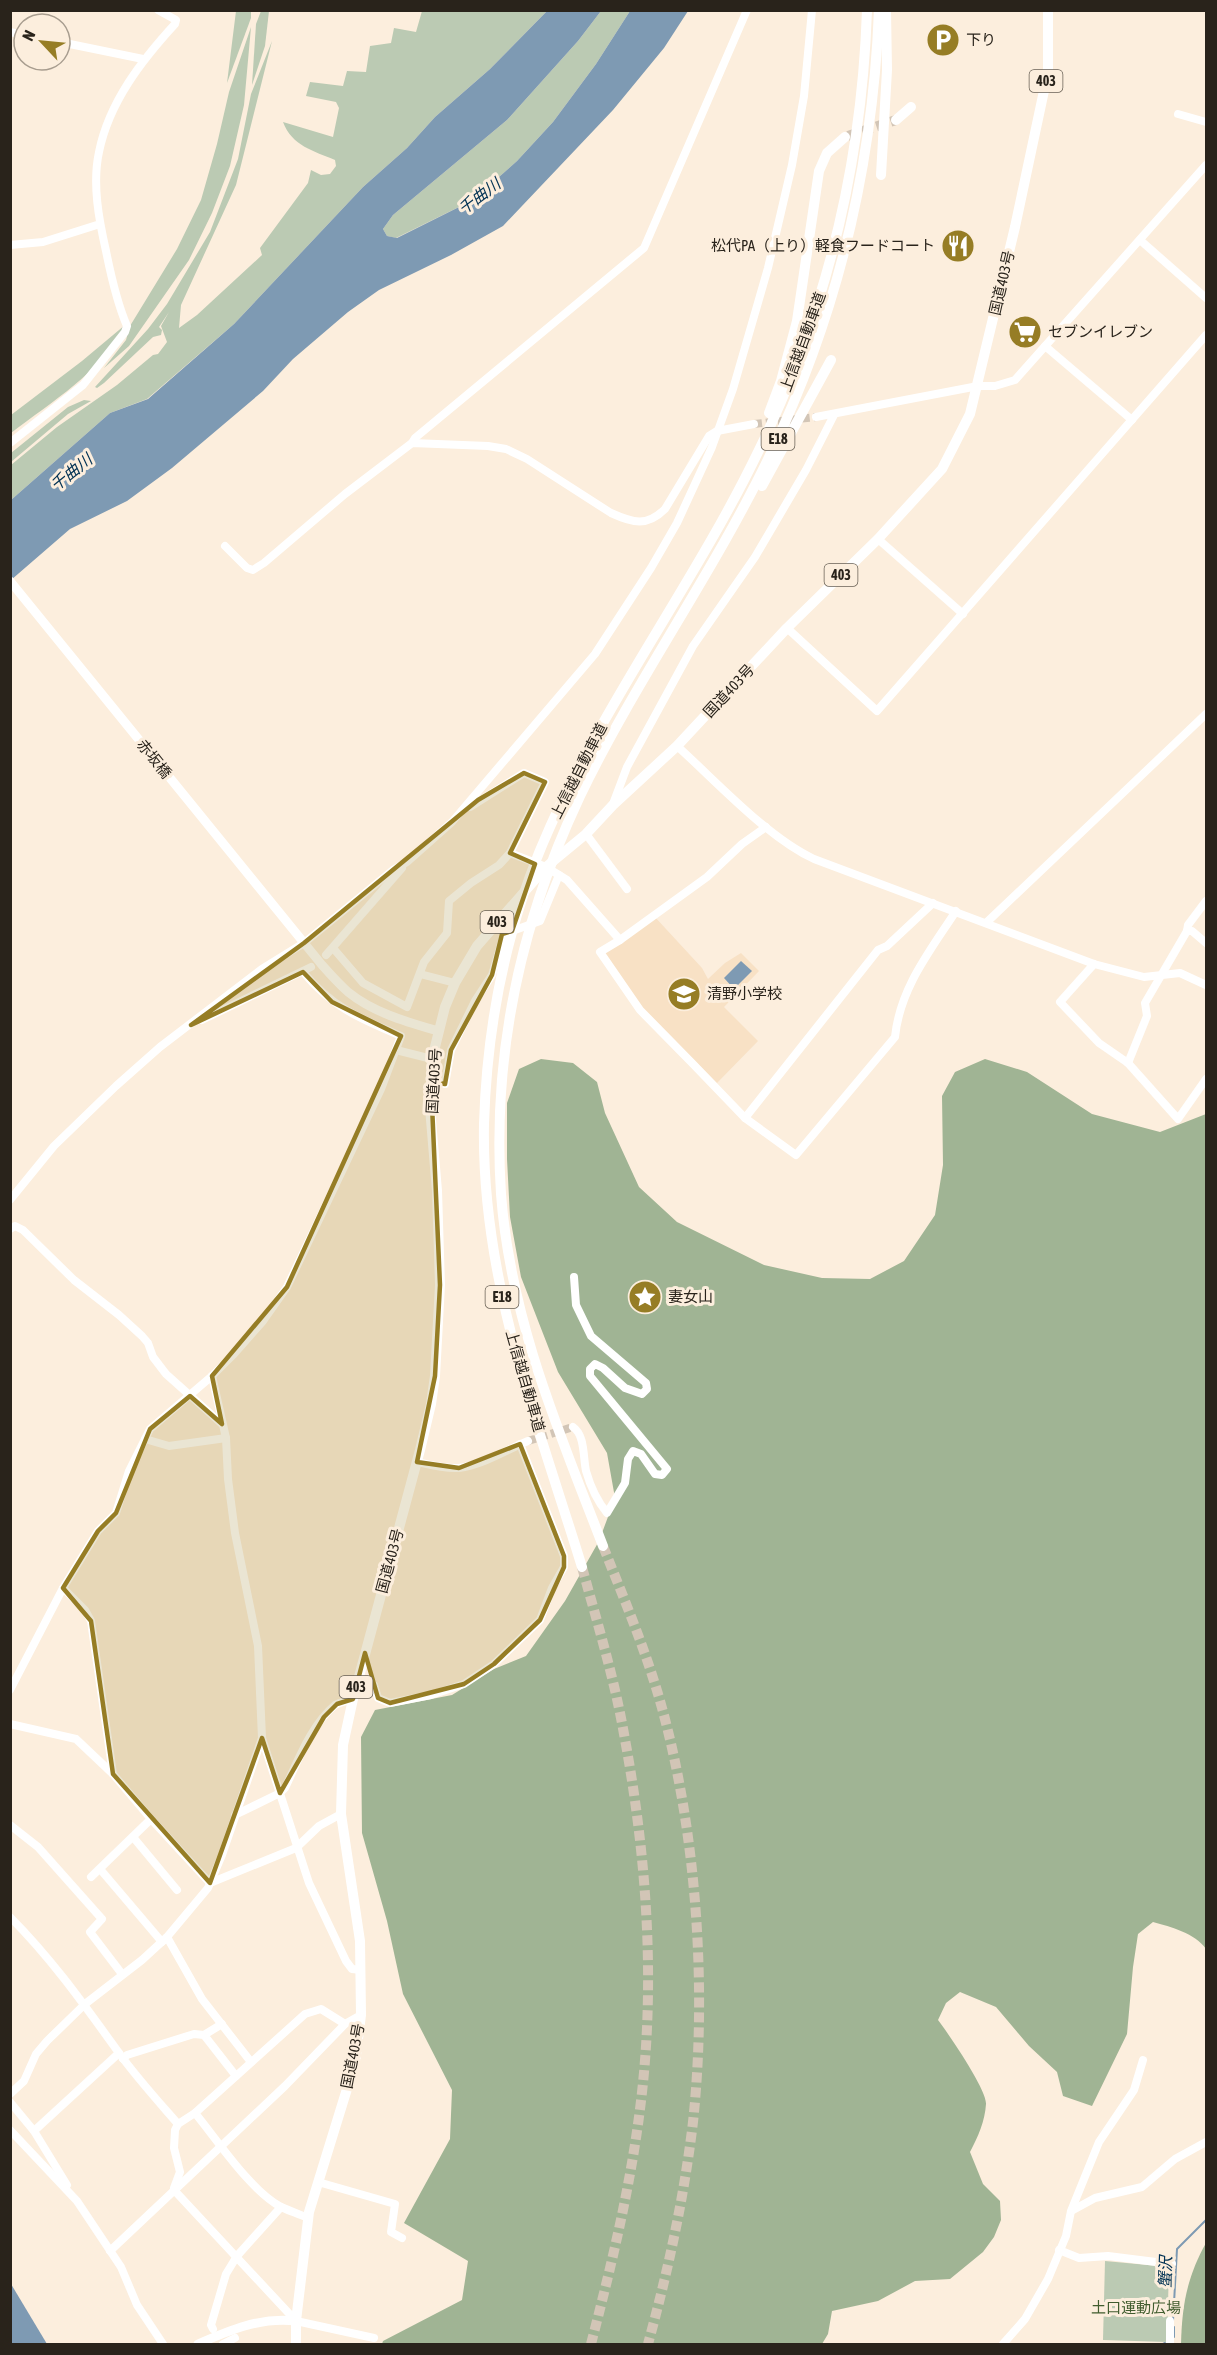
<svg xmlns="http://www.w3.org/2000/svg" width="1217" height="2355" font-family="'Asap Condensed','Noto Sans JP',sans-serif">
	<rect width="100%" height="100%" fill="#fceedd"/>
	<polygon fill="#f8e1c5" points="654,916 702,968 708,979 725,963 741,953 759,971 724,1007 758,1041 717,1083 642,1009 605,953"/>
	<g fill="#bbcab3">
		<polygon points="236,11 251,11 251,18 227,83"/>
		<polygon points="261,11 269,11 265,46 252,85 256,24"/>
		<path d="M422,11h125l-57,58 -55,48 -28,31 -44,39 -129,137 -87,75 -37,14 -99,87v-35l46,-38 60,-42 36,-30 5,-1 9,-12 -6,-16 8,-14 -10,15 3,3 -1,5 -8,2 -49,46 -7,5 -2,-1 53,-58 19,-25 43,-72 28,-73 13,-65 21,-53 -36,144 -55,120 -2,23 18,-13 65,-60 -2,-7 48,-65 3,-13 10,5 9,-1 6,-8 -1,-6c-21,-9 -43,-14 -52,-38l50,15 6,-29 -3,-6 -30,-6 4,-14 33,4 4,-15 19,1 4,-26 21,-3 3,-15 22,4z"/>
		<polygon points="601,11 630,11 596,64 553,122 517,161 473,200 396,238 387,236 383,229 393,215 507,120 578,41"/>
		<polygon points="251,27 244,105 230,166 212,213 189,260 129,346 104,368 126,340 130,326 177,249 201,200 217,144 229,92"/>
		<path d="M125,325c-23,47 -74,77 -114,108v-18l71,-54z"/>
		<polygon points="84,400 91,401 68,414 11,462 11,453 68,407"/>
		<polygon points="1105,2261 1169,2267 1167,2342 1103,2340"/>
	</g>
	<g fill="#a0b494">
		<path d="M541,1059l32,4 24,19 8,31 34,74 38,35 87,43 58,13 48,1 34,-18 31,-46 8,-50 -1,-69 13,-24 30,-13 42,13 65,42 68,18 46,-18v835c-11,-16 -35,-22 -53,-27l-15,12 -5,33 -6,67 -35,72 -29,-10 -6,-24 -28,-26 -33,-39 -36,-15 -14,11 -8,17c10,13 49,70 48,84 -1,17 -8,33 -16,48l13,32 17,17 1,19 -7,17 -11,15 -33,27 -35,2 -37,20 -46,10 -4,23 -6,10h-440l1,-3 79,-41 6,-39 -64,-38 46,-84 2,-49 -49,-96 -16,-73 -25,-88 -1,-96 14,-27 77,-15 42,-26 32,-13 39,-55 34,-60 16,-43 -8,-45 -49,-81 -37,-95 -11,-60 -3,-58v-56l12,-34z"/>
		<path d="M1206,2243v101h-25c1,-39 6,-67 25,-101z"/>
	</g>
	<g fill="#7e9ab3">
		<polygon points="547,11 601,11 578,41 507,120 393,215 383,229 387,236 397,238 473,200 517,161 553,122 596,64 630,11 688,11 664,48 613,110 503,226 451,255 379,290 348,312 293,359 263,391 172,468 127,501 70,529 11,580 11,500 110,413 148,399 234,324 363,187 407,148 435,117 490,69"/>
		<polygon points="741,961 752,971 734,989 724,978"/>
		<polygon points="11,2284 47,2344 11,2344"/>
	</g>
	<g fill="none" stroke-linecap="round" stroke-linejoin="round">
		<g stroke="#7e9ab3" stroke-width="2">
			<polyline points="1173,2321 1177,2249 1206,2220"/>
			<polyline points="1174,2327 1174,2337"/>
			<polyline points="1163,2344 1165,2343"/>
		</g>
		<g stroke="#d2c5b6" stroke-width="8" stroke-dasharray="8 4" stroke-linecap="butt">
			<polyline points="754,424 816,417"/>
			<polyline points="528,1441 573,1427"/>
		</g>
		<g stroke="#d2c5b6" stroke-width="10" stroke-dasharray="10 5" stroke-linecap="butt">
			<polyline points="848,136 896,120"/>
			<path d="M603,1546c21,53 44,107 59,162 35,127 45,283 31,414 -9,76 -25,149 -45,222"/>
			<path d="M582,1567c15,55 32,110 42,167 23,123 32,251 16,375 -10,80 -29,158 -49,235"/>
		</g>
		<g stroke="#fff" stroke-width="8">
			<polyline points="10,32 24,35"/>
			<polyline points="60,42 143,59"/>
			<polyline points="1178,114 1206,122"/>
			<polyline points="1140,240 1206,298"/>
			<polyline points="10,245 43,242 100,224"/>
			<polyline points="1045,346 1132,420"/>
			<polyline points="816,417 978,386 995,386 1015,380 1206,165"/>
			<path d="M10,443l73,-58 42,-53 2,-6c-10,-23 -16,-50 -21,-75 -7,-31 -14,-67 -7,-99 10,-50 43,-92 76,-128l1,-4 -18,-10"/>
			<polyline points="412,443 415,438 644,248 747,10"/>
			<polyline points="878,539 963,614"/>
			<path d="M225,546l22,22 6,2 11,-7 81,-69 67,-51 76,3 18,3 21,10 84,54c22,10 36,14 54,-4l44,-73 8,-5 37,-7"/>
			<polyline points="787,628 877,711 1206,335"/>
			<path d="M677,746c40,36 90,91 137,113l280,105 50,13 36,-4 26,12"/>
			<polyline points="613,804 627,767 693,646 755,557 806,470 834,415"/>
			<polyline points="586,834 627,889"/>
			<polyline points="510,853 546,867 567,880 620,940 707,877 742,844 766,827"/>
			<polyline points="986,923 1206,714"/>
			<polyline points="1187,931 1192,931 1206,943"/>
			<path d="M620,940l-20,12 40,58 53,54 52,54 51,37 99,-118c5,-49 35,-86 61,-126"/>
			<polyline points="333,948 363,983 407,1007 424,962 447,933 449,901 471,883 499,865 510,853 545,782 524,773 470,807"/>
			<polyline points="326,955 402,868"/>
			<polyline points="1094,964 1060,1002 1099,1043 1128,1063 1178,1119 1206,1079"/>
			<polyline points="420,974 455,983"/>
			<polyline points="202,1020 311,967"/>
			<polyline points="396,1050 432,1059"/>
			<polyline points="1128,1063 1147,1016 1145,1003 1187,931 1188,925 1206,901"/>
			<polyline points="431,1082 445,1084 451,1050 475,1001 492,975 504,934 540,921 559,875"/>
			<polyline points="745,1118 878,950 887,946 933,903"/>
			<polyline points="10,1200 54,1146 116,1086 160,1047 262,969 304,943 393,870 407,862 452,822 595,654 651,568 677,523 712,447 733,389 768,268 792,165 804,96 812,10"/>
			<polyline points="10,1229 15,1226 23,1230 74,1280 119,1315 142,1336 148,1343 153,1357 166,1374 222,1424"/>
			<polyline points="212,1376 226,1438 228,1479 235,1533 258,1646 262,1738 309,1883 346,1961 352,1969 361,1970"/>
			<path d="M573,1427c12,8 10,30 13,44 4,14 12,31 21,42l18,-30 3,-24 5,-8 8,3 14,20 7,1 5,-6 -77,-93v-7l5,-5 8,4 22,20 17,6 5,-5 -1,-6 -55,-47 -15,-31 -2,-28"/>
			<polyline points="145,1439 169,1446 226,1438"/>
			<path d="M417,1462c13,3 28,7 42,6 24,-3 47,-18 69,-27"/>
			<polyline points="63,1588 85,1610 91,1621 113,1774"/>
			<polyline points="358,1680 374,1685 378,1698 390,1703 431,1695 464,1684 494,1664 540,1620 552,1588 564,1567 564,1556 520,1444"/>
			<path d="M10,1690l53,-102 35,-57 18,-18 13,-42 21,-42 62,-53 21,-21 30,-34 24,-34 94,-198 20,-53c-42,-18 -68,-28 -98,-64"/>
			<polyline points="10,1724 76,1739 113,1774 151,1819 210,1883"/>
			<path d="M235,1815l45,-22 5,-5c13,-27 26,-63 50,-83 5,-3 12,-4 18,-6"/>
			<polyline points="10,1825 38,1847 102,1919 90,1932 122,1974"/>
			<polyline points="133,1837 177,1890"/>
			<polyline points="100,1869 162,1942"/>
			<polyline points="91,1877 151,1819"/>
			<polyline points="210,1883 296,1848 319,1826 341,1814"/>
			<path d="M10,1917c42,42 75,89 109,136 18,25 39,48 59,71l-3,6 -1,18 6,24 -6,16"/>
			<polyline points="167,1937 202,1999 251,2062"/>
			<polyline points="204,2035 222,2024"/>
			<polyline points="123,2059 127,2055 194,2034 204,2035 236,2076"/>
			<polyline points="10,2094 24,2081 36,2054 47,2041 85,2004 142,1960 167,1937 208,1888 222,1855 262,1738"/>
			<polyline points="10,2102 34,2131"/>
			<path d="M195,2113c23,28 55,77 86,94 9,4 18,7 27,11"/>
			<polyline points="178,2124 195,2113 305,2014 321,2009 345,2024"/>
			<polyline points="10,2130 77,2201 121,2267 137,2305 163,2344"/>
			<polyline points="318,2182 395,2204 391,2232 402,2238"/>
			<polyline points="67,2185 34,2131 119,2053"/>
			<polyline points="174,2190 296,2321 374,2338"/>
			<polyline points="1073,2210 1095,2198 1142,2187 1175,2159 1206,2142"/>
			<polyline points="1059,2250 1079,2258 1108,2256 1172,2264"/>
			<polyline points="110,2251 285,2086 345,2024 361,2015"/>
			<polyline points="213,2329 211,2325 226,2274 237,2256 281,2207"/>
			<polyline points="223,2344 235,2338"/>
			<polyline points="1003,2344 1025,2319 1048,2279 1066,2236 1071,2211 1099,2142 1134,2090 1143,2060"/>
			<polyline points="1170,2344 1170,2321"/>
		</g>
		<g stroke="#fff" stroke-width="9">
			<path d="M10,581l312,384c8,9 17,19 26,27 26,21 59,30 90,39"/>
			<path d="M198,2344c32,-14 62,-27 98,-23"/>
		</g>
		<g stroke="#fff" stroke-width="10">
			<polyline points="896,120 911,107"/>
			<polyline points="881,175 887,70 886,10"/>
			<polyline points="769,413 781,381 797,321 819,171 827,153 845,137"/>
			<polyline points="762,486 831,360"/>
			<path d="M603,1546c-44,-114 -93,-228 -102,-352 -9,-138 20,-273 79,-398 57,-118 135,-225 191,-343 67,-140 102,-288 108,-443"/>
			<path d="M582,1567c-45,-146 -101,-288 -98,-443 3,-102 24,-204 66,-297 59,-132 147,-248 209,-377 67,-138 103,-287 108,-440"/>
			<polyline points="296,2344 296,2321 309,2212 355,2063 361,2015 360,1941 341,1814 343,1745 353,1699 420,1450 431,1404 435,1376 440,1285 437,1191 430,1108 431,1082 432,1059 445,1007 455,983 477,946 546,867 586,834 613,805 677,746 787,628 878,539 942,469 970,414 1015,227 1048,72 1048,10"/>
		</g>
	</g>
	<path fill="#967d25" fill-opacity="0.2" stroke="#967d25" stroke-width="4.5" stroke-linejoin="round" d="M524,773l21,9 -35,71 25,11 -23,67 -10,3 -10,41 -41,75 -6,34 -14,-2 9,203 -5,91 -18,86 42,6 61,-24 44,112v11l-24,53 -46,44 -30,20 -74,19 -12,-5 -13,-45 -12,46 -16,5 -13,13 -44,76 -18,-55 -52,145 -97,-109 -22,-153 -28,-33 35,-57 18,-18 34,-84 40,-33 32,28 -10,-48 75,-89 114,-251 -69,-34 -29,-30 -112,53 113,-82 174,-143z"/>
	<defs>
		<symbol id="parking-disc" viewBox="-11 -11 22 22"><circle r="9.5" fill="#967d25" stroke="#fceedd"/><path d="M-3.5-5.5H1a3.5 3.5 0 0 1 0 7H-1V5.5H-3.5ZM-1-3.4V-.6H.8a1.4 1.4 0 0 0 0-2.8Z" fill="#fff"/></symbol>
		<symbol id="restaurant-disc" viewBox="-11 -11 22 22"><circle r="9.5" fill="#967d25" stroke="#fceedd"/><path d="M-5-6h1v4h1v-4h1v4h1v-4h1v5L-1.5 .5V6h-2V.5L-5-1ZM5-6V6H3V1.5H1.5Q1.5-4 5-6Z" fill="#fff"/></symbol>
		<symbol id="supermarket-disc" viewBox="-11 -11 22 22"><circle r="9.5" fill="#967d25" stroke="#fceedd"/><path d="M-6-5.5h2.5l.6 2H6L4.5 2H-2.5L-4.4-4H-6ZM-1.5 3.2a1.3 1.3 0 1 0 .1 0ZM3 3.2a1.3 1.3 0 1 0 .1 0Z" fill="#fff"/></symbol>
		<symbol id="school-disc" viewBox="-11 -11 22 22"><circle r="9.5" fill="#967d25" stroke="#fceedd"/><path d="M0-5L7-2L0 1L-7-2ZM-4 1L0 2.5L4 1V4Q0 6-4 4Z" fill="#fff"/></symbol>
		<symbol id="sight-disc" viewBox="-11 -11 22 22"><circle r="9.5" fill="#967d25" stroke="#fceedd"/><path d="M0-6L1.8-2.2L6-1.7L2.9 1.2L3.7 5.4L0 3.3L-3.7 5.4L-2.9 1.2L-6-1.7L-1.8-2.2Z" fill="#fff"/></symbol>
	</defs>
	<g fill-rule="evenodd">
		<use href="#parking-disc" x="924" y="21" width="38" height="38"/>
		<use href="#restaurant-disc" x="939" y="227" width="38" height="38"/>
		<use href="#supermarket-disc" x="1006" y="313" width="38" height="38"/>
		<use href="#school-disc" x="665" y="975" width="38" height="38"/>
		<use href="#sight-disc" x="626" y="1278" width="38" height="38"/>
	</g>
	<g text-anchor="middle" stroke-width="6" stroke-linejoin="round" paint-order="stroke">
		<g fill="#fceedd" stroke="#686055" stroke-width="1.5">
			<rect x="1029.5" y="70" width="33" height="22" rx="4.5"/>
			<rect x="761.5" y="428" width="33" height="22" rx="4.5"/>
			<rect x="824.5" y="564" width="33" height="22" rx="4.5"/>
			<rect x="480.5" y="911" width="33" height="22" rx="4.5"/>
			<rect x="485.5" y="1286" width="33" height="22" rx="4.5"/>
			<rect x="339.5" y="1676" width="33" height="22" rx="4.5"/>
		</g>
		<g font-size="14" font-weight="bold" fill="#29231b">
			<text x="1046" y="86">403</text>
			<text x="778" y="444">E18</text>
			<text x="841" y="580">403</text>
			<text x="497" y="927">403</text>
			<text x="502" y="1302">E18</text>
			<text x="356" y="1692">403</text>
		</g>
		<g font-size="15" fill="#29231b" stroke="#fceedd" text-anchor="start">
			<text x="966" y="45">下り</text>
			<text x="935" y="251" text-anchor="end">松代PA（上り）軽食フードコート</text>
			<text x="1048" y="337">セブンイレブン</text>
			<text x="707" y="999">清野小学校</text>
			<text x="668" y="1302">妻女山</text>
		</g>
		<g font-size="15" fill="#29231b" stroke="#fceedd">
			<text transform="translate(1002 283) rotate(-77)" y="5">国道403号</text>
			<text transform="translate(803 342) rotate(-70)" y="5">上信越自動車道</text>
			<text transform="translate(729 691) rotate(-47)" y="5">国道403号</text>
			<text transform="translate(154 759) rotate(51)" y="5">赤坂橋</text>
			<text transform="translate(579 771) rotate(-63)" y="5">上信越自動車道</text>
			<text transform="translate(434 1081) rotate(-87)" y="5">国道403号</text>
			<text transform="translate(525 1381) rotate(74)" y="5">上信越自動車道</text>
			<text transform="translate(390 1561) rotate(-75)" y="5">国道403号</text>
			<text transform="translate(353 2056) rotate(-79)" y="5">国道403号</text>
		</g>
		<g font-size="15" fill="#415d2f" stroke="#fceedd">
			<text x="1136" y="2313">土口運動広場</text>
		</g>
		<g font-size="16" font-style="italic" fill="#003153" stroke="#fceedd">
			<text transform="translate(479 196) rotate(-37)" y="6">千曲川</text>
			<text transform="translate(71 472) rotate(-39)" y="6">千曲川</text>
			<text transform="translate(1165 2272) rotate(-88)" y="6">蟹沢</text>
		</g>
	</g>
	<rect width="1217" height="2355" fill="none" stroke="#29231b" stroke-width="24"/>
	<g transform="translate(42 42) rotate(296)"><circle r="28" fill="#fceedd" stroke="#a89d8f" stroke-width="1.5"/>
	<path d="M0-4.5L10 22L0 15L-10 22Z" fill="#967d25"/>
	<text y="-9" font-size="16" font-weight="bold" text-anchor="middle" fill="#29231b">N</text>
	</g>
</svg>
